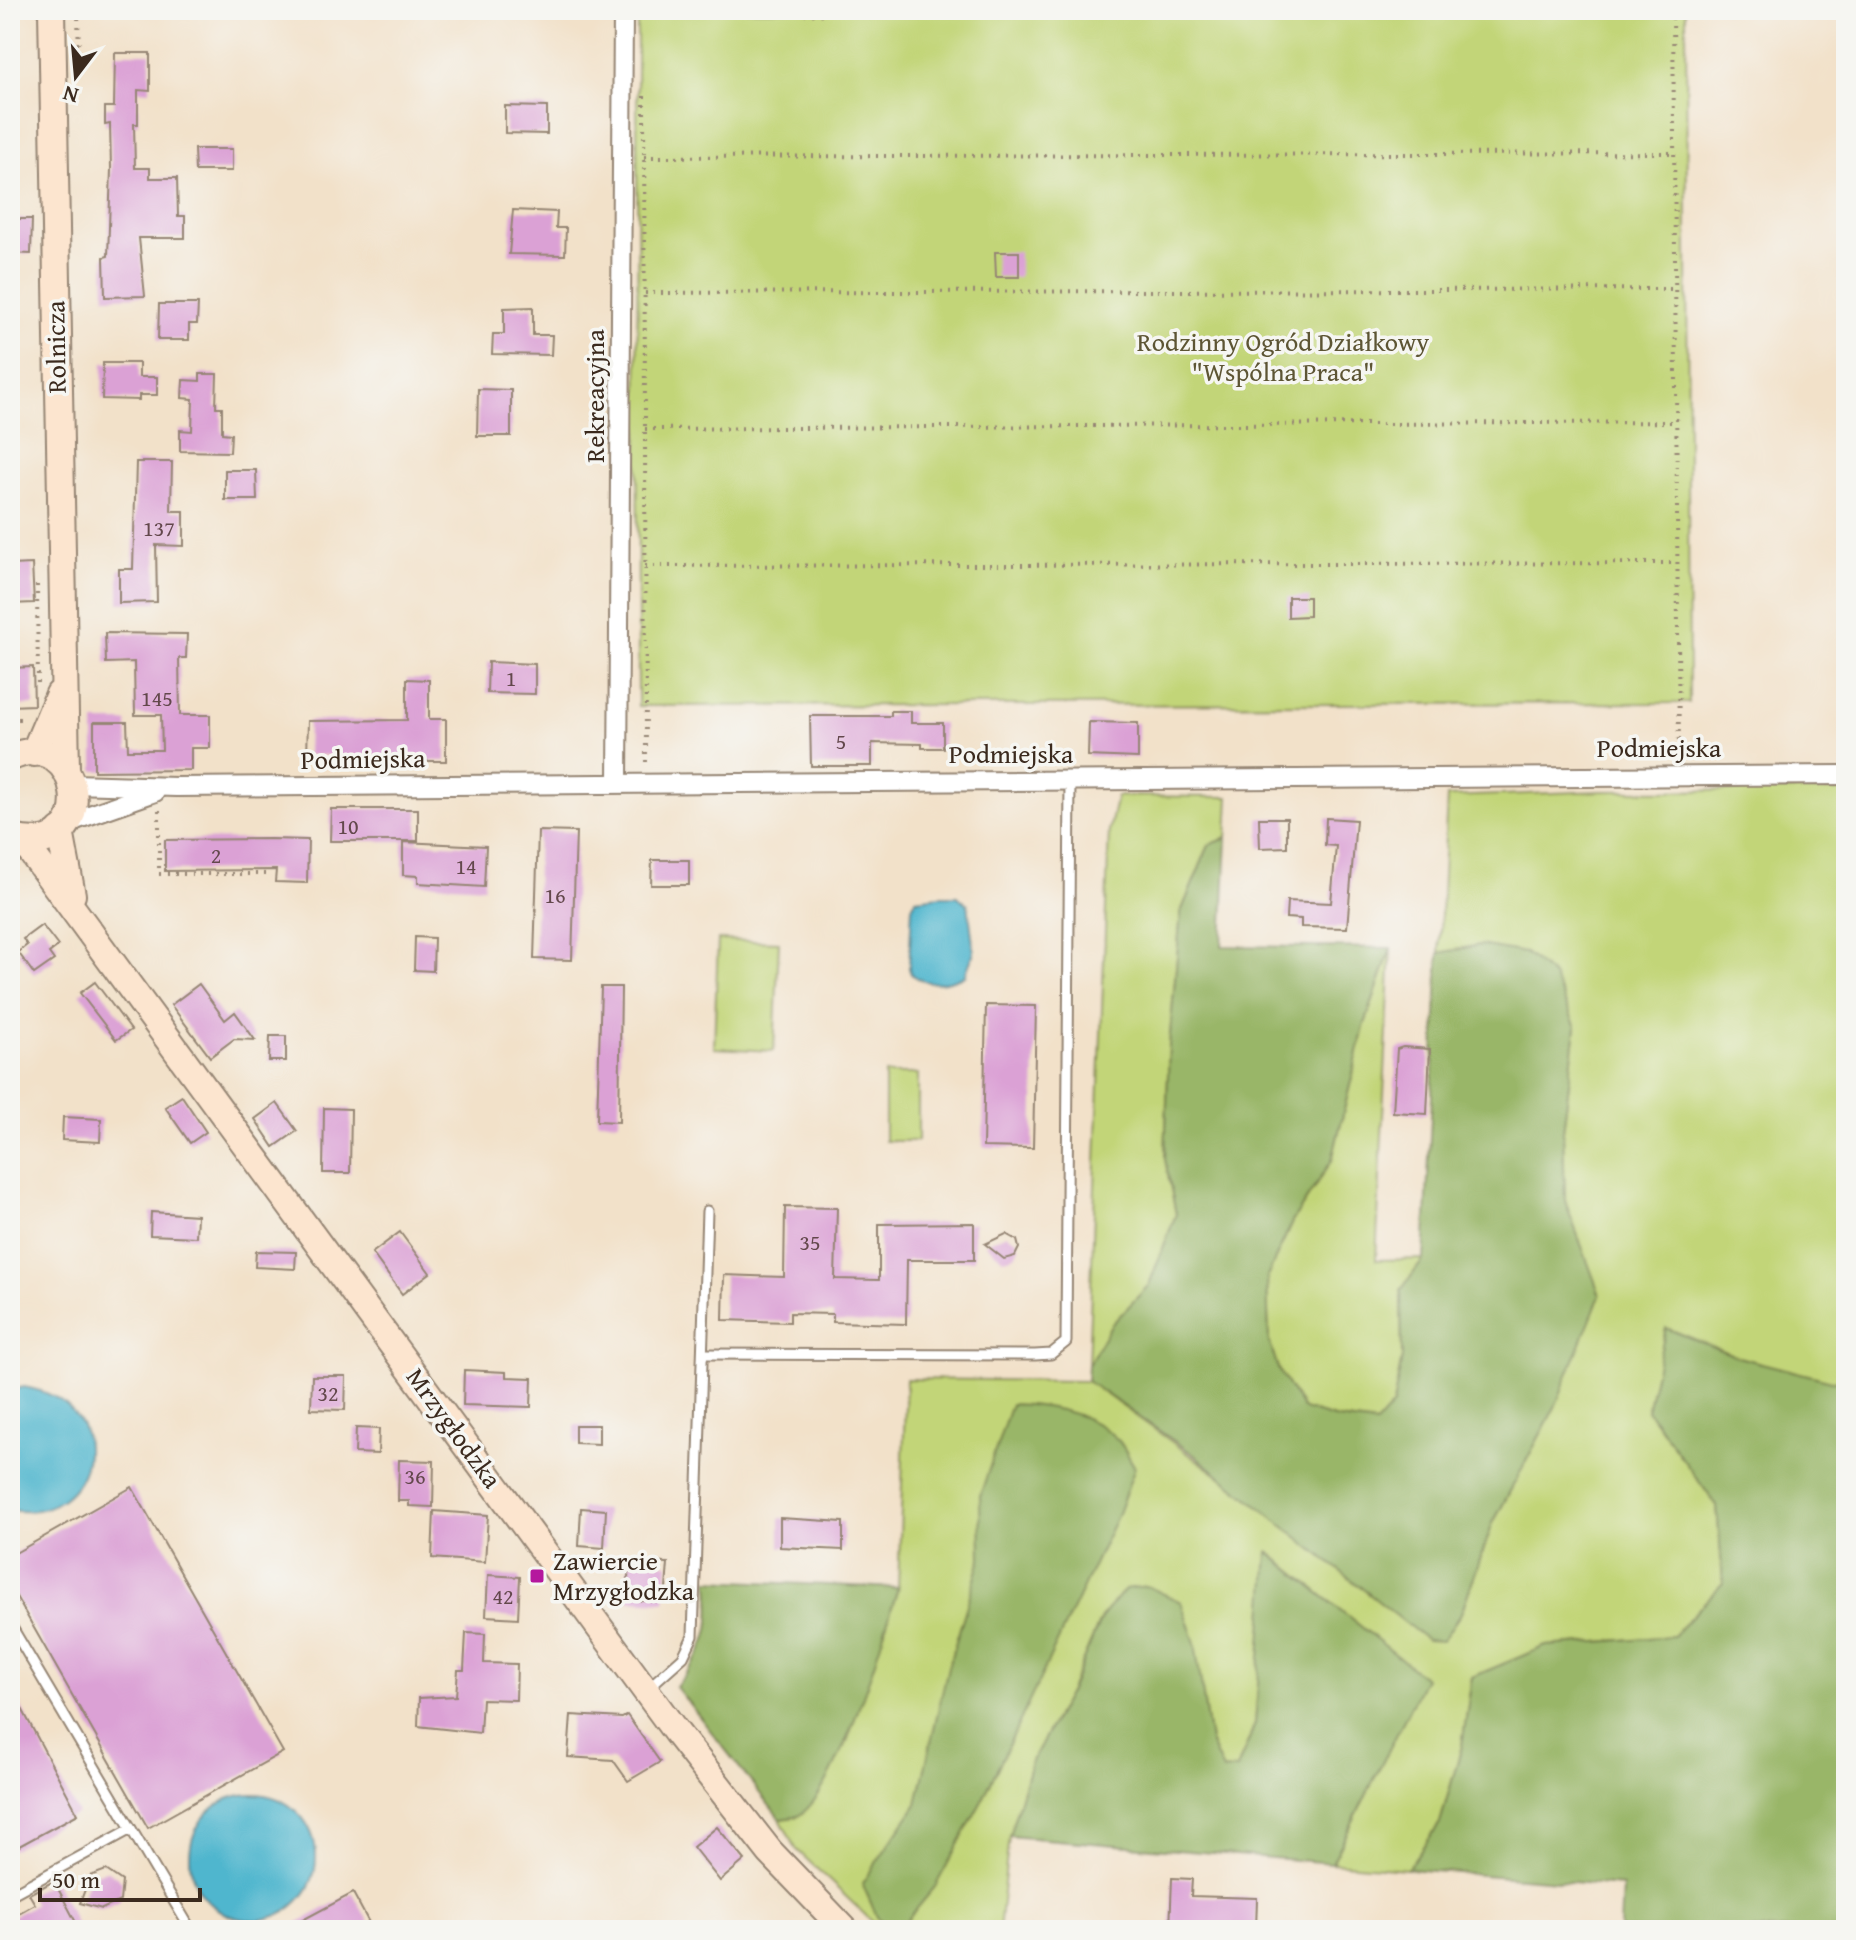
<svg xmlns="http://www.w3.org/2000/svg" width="1856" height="1940" font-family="'Gentium Book Plus',serif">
	<rect width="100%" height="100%" fill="#f6f6f2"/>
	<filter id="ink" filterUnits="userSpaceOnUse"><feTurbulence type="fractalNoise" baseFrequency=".0125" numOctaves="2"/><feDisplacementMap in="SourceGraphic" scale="16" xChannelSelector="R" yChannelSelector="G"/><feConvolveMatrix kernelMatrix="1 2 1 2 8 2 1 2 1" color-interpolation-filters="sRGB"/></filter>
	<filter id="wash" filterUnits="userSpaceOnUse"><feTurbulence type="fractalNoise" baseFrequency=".006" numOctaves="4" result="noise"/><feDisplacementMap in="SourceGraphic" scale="32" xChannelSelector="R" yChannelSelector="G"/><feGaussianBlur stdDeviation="1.8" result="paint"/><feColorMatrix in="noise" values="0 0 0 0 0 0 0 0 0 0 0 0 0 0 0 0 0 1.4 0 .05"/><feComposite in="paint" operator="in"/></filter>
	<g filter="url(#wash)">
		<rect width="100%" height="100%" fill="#f2e1c9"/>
		<g fill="#c2d578" stroke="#7e804b" stroke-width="2">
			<polygon points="637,10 1686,10 1689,703 638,706"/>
			<polygon points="1846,790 1846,1380 1832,1382 1738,1357 1667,1328 1647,1410 1717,1506 1723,1583 1673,1636 1546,1646 1472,1677 1462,1746 1440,1823 1407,1869 1332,1863 1424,1678 1269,1552 1255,1724 1237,1769 1223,1771 1210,1742 1204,1705 1101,1618 1070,1691 1031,1763 1009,1836 999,1930 881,1930 796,1849 780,1819 798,1816 822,1787 847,1742 898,1588 906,1379 1087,1381 1254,1501 1461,1613 1493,1523 1555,1407 1579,1244 1565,1201 1563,1131 1576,1027 1480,945 1439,953 1447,797 1604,791"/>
			<polygon points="1117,796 1229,797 1227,838 1209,845 1181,912 1169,1046 1165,1159 1176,1214 1149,1285 1111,1325 1088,1365 1109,831"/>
			<polygon points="718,940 779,942 774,1051 714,1048"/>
			<polygon points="1391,948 1376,1260 1424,1259 1401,1290 1402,1358 1393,1405 1377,1424 1338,1419 1303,1409 1279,1371 1269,1341 1267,1277 1292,1222 1332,1160 1364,1027"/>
			<rect x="885" y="1074" width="33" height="67"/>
		</g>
		<g fill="#99b668" stroke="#6a7043" stroke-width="2">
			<polygon points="1227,838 1222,946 1391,948 1364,1027 1332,1160 1292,1222 1267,1277 1269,1341 1279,1371 1303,1409 1338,1419 1376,1424 1393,1405 1402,1358 1401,1290 1424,1259 1439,953 1480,945 1525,953 1553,976 1576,1027 1563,1131 1565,1201 1600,1295 1555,1407 1493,1523 1461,1613 1442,1641 1427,1640 1193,1454 1087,1381 1088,1365 1111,1325 1149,1285 1176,1214 1165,1159 1169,1046 1181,912 1209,845"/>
			<polygon points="1666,1328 1738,1357 1832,1381 1846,1380 1846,1930 1620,1930 1622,1886 1407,1869 1440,1823 1462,1746 1472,1677 1546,1646 1673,1636 1723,1583 1717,1506 1647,1410"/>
			<path d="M1011,1404c36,1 80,8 107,36 7,7 11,19 17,27l-18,49 -134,283 -48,88 -36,43 -21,-11 -16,-36 55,-79 31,-137 33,-108 -1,-63z"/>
			<polygon points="1268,1552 1425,1678 1332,1863 1009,1836 1031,1763 1070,1691 1101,1618 1125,1589 1147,1586 1181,1602 1195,1643 1210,1742 1223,1771 1237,1769 1255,1724"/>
			<path d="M708,1580l190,8c-15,47 -59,205 -100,228 -5,2 -13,2 -18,3l-104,-132c31,-40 40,-56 32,-107z"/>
		</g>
		<g fill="#4fb6ce" stroke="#457076" stroke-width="2">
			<path d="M940,896h17l11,8 6,48 -9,23c-19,9 -36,12 -54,-1l-2,-6 3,-61 4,-8z"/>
			<path d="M24,1387c97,16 74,137 -14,123v-120z"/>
			<circle cx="253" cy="1857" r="63"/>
		</g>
		<g id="blocks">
			<g fill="#dba1d5">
				<polygon points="115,53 150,53 150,91 138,90 138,124 134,124 135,168 150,168 150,178 177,178 178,216 185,216 185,238 139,238 145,296 105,297 104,257 108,256 111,169 110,124 105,125 105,107 114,107"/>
				<polygon points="505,106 547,107 547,134 505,133"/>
				<polygon points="194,149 232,149 232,171 195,171"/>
				<polygon points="513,210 557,212 556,228 566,228 565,255 509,254"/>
				<polygon points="10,219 32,219 31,254 10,253"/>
				<polygon points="995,252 1019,252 1019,277 996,277"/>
				<polygon points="159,304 198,304 197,324 189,324 189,340 158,340"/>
				<polygon points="533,307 533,335 552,335 551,355 492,354 493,334 504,334 504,308"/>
				<polygon points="103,363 139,363 139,377 157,377 157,395 139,395 139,400 102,399"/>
				<polygon points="200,374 217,374 216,407 222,407 222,433 231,434 230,452 180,451 180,430 192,431 193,399 182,398 183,380 200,381"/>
				<polygon points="478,389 511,390 511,436 477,436"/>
				<polygon points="136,462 172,462 171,511 184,511 184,546 156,545 157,602 119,603 119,569 133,569"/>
				<polygon points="225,470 256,470 257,500 225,500"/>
				<polygon points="32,564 34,603 10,604 10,565"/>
				<polygon points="1288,597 1309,597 1309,616 1288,617"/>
				<polygon points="105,633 187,634 186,658 179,658 180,715 210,715 210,748 191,748 191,770 94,771 94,722 127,722 128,750 162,750 161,715 135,715 134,662 106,663"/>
				<polygon points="488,662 535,664 535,694 487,693"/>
				<polygon points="33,667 34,705 10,706 10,668"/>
				<polygon points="407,679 429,680 429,719 446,719 446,761 383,761 383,756 307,755 308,721 407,720"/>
				<polygon points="891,711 911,711 911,723 943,723 943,748 922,748 922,744 872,743 872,766 811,766 810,716 891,716"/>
				<polygon points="1089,722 1138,723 1138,758 1088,756"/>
				<polygon points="331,809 418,809 418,841 330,841"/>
				<polygon points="1259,818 1287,818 1287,847 1260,848"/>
				<polygon points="1326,818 1356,820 1347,928 1301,927 1301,919 1286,918 1287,901 1331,903 1336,846 1325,845"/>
				<polygon points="538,831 576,832 572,960 534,959"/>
				<polygon points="270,839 308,840 307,883 275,882 276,870 165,871 165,840"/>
				<polygon points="403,842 486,846 484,887 418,883 418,876 403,875"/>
				<polygon points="652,860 689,860 689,885 651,885"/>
				<polygon points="42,925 58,946 49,953 54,960 34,974 18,952 27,945 23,939"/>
				<polygon points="415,937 434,938 433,971 414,970"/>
				<polygon points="95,982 131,1030 116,1040 80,993"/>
				<polygon points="199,984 225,1020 235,1012 255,1040 234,1039 210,1057 171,1005"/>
				<polygon points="601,987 621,987 619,1122 597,1121"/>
				<polygon points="986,1005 1036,1006 1033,1148 983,1147"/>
				<polygon points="270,1036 286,1036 286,1061 269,1061"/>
				<polygon points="1403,1047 1430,1049 1427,1114 1393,1112 1397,1049"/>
				<polygon points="182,1096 206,1132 190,1143 165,1107"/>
				<polygon points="277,1103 297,1131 274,1147 255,1119"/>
				<polygon points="324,1108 351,1109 350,1173 323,1173"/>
				<polygon points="63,1117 101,1119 100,1142 62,1140"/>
				<polygon points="785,1207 837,1208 835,1279 879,1280 879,1224 974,1223 974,1260 907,1260 906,1324 833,1322 833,1314 790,1313 790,1322 723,1320 724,1275 784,1277"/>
				<polygon points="151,1212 197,1215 196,1237 150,1235"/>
				<polygon points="400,1232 430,1273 402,1294 372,1253"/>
				<polygon points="1006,1234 1017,1240 1019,1248 1015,1256 1004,1259 985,1244"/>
				<polygon points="256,1251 296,1252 295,1269 255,1267"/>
				<polygon points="464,1370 506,1372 506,1377 532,1378 531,1407 463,1405"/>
				<polygon points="312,1376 346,1376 345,1410 311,1409"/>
				<polygon points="575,1425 599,1425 599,1444 575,1443"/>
				<polygon points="356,1428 379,1429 378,1454 355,1453"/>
				<polygon points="399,1460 434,1461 433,1507 409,1506 409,1501 398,1501"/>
				<polygon points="132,1487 283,1752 148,1828 10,1586 10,1556"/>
				<polygon points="581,1508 606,1510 604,1548 579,1546"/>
				<polygon points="434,1511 488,1515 485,1562 432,1558"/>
				<polygon points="780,1518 843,1522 843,1550 780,1547"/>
				<polygon points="629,1562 668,1563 665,1602 627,1600"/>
				<polygon points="488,1575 520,1577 518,1618 486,1616"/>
				<polygon points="466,1633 485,1634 484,1663 517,1664 516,1700 482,1699 480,1733 418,1726 419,1698 456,1696 458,1670 464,1670"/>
				<polygon points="10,1686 78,1814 10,1851"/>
				<polygon points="571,1715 622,1718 627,1715 660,1762 628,1781 613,1760 568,1757"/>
				<polygon points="717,1827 745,1860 720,1881 693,1847"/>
				<polygon points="106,1870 122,1881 120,1901 102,1909 80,1903 90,1876"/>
				<polygon points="1172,1878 1192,1879 1191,1896 1257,1898 1256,1930 1190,1925 1189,1930 1170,1930"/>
				<polygon points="54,1881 80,1930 10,1930 10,1918 35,1904 29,1894"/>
				<polygon points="353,1893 373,1930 284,1930"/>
			</g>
		</g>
	</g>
	<g filter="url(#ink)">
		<use href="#blocks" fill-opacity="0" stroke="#968674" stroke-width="2"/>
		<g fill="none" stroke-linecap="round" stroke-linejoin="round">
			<defs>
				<g id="lane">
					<polyline points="704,1354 1035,1355 1051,1354 1066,1342 1070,780"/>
					<polyline points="10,1624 191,1930"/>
					<polyline points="648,1688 683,1657 693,1636 707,1211"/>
					<polyline points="10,1895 131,1829"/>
				</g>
				<g id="street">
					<polyline points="618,782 623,10"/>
					<polyline points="73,784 176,787 1846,775"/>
					<polyline points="67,823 155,792"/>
				</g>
				<g id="secondary">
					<polyline points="52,10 66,769"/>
					<polyline points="34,753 59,694"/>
					<path d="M10,758c72,-37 96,104 3,80"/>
					<polyline points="60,831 72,895"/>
					<polyline points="23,841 676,1732 770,1852 845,1930"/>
				</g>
			</defs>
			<use href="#lane" stroke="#968674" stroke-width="13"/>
			<use href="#street" stroke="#968674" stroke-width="22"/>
			<use href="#secondary" stroke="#968674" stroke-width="30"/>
			<g stroke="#968674" stroke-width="4" stroke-dasharray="2 6" stroke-linecap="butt">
				<polyline points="78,10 79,64"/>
				<polyline points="1673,10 1679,759"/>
				<polyline points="644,15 1673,10"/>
				<polyline points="644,96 646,764"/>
				<polyline points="644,157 1674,153"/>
				<polyline points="645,293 1675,289"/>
				<polyline points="645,429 1676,422"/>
				<polyline points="645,566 1677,563"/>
				<polyline points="37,585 38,685"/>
				<polyline points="10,719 24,719"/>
				<polyline points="159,810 159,874 268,874"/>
			</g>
			<use href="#lane" stroke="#fff" stroke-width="9"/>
			<use href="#street" stroke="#fff" stroke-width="18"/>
			<use href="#secondary" stroke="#fce5cf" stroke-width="26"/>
		</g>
	</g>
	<rect fill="#b5179e" stroke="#f6f6f2" stroke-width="3" x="529" y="1568" width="16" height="16" rx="4"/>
	<g text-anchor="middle" stroke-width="7" stroke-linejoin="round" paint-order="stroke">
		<g font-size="22" fill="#63484c">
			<text x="159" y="536">137</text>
			<text x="511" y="686">1</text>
			<text x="157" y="706">145</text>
			<text x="841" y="749">5</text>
			<text x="348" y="834">10</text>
			<text x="216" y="863">2</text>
			<text x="466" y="874">14</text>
			<text x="555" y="903">16</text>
			<text x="810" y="1250">35</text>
			<text x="328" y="1401">32</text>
			<text x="415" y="1484">36</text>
			<text x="503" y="1604">42</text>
		</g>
		<g font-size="26" fill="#5d5534" stroke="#f6f6f2">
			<text x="1283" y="351">Rodzinny Ogród Działkowy<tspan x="1283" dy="30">"Wspólna Praca"</tspan></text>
		</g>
		<g font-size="26" fill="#3b2a1e" stroke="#f6f6f2">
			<text transform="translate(56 347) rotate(-91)" y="9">Rolnicza</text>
			<text transform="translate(595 396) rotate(-90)" y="9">Rekreacyjna</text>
			<text x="1659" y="757">Podmiejska</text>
			<text x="1011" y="763">Podmiejska</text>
			<text transform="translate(363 759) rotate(-1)" y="9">Podmiejska</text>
			<text transform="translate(454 1428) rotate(54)" y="9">Mrzygłodzka</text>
		</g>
		<g font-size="26" fill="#3b2a1e" stroke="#f6f6f2" text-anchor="start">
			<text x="553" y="1570">Zawiercie<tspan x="553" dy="30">Mrzygłodzka</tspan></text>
		</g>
	</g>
	<rect width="1856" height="1940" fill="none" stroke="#f6f6f2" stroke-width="40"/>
	<g transform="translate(76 76) rotate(196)" stroke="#f6f6f2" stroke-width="6" paint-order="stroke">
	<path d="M0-6L14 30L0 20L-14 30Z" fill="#3b2a1e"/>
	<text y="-12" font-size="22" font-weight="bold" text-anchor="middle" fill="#3b2a1e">N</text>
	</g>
	<path d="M40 1888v12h160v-12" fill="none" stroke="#3b2a1e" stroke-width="4"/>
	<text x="52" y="1888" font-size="24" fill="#3b2a1e" stroke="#f6f6f2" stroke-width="6" paint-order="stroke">50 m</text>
</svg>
